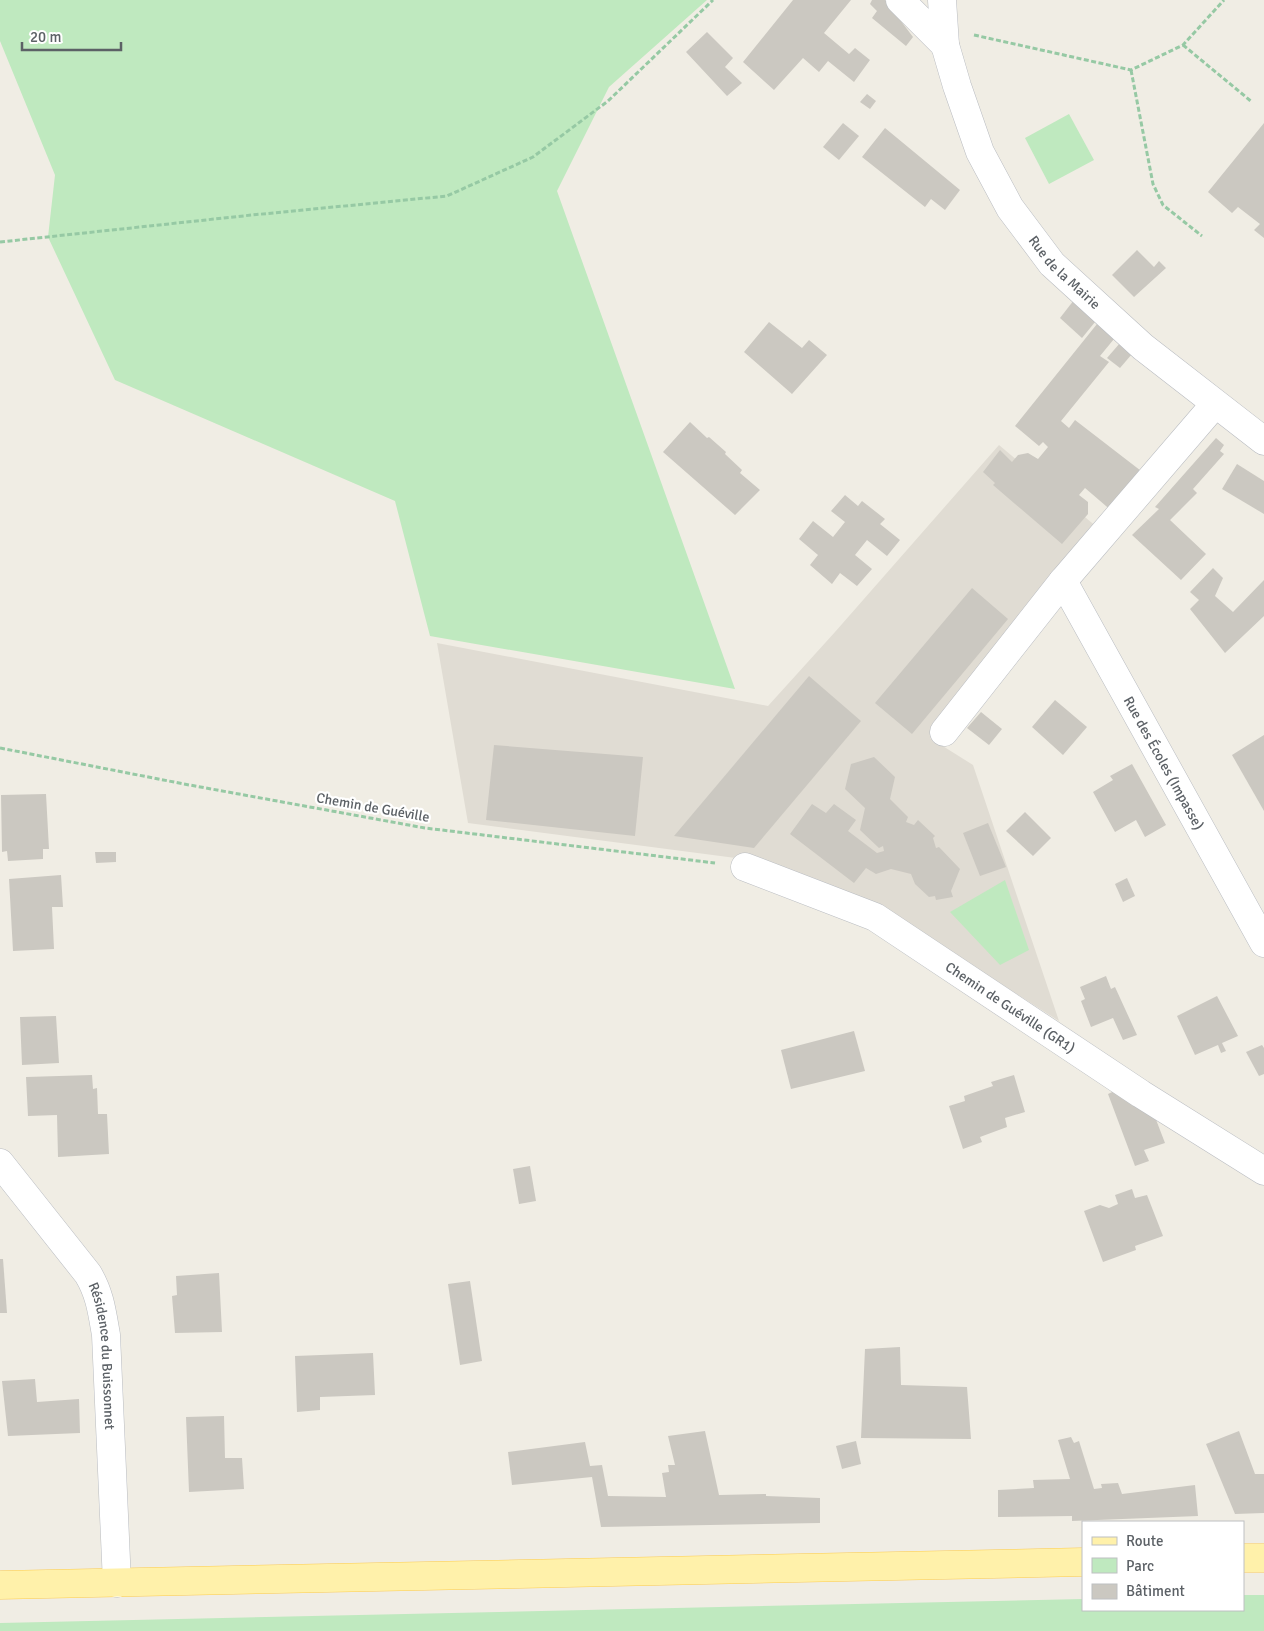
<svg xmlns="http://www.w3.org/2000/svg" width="1264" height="1631" font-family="Signika,sans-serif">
	<rect width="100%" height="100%" fill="#f0ede4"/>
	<polygon fill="#e0dcd3" points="999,445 1098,528 930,738 973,765 1059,1021 880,907 751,860 468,823 437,643 768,706 835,632"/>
	<g fill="#bfe9bf">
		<polygon points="0,0 707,0 609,87 557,191 735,689 430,636 395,501 115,380 48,237 55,175 0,41"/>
		<polygon points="1069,114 1094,160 1049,184 1025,138"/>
		<polygon points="1005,880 1029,950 1000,965 950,912"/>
		<polygon points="1243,1595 1264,1595 1264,1631 0,1631 0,1623 1083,1599 1083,1610 1243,1610"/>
	</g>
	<g fill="#cbc8c1">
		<polygon points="793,0 851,0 824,33 849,54 855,48 870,60 854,82 828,61 819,72 803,58 774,90 743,62"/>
		<polygon points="872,0 885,0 913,37 906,46 872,18 877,11 870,4"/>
		<polygon points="707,32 733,58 725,67 742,83 727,96 686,52"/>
		<polygon points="867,94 876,101 870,109 860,102"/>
		<polygon points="843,123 859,136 839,160 823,147"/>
		<polygon points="1264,123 1264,238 1254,230 1260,224 1238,207 1232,213 1208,192"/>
		<polygon points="885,128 960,190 945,210 931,199 925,207 862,157"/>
		<polygon points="1137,250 1154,267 1159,261 1166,268 1134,297 1112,275"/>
		<polygon points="1074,300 1095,322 1082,338 1060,318"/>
		<polygon points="769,322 802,348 809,340 827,355 792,394 744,352"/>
		<polygon points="1097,324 1114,339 1100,356 1109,362 1061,421 1069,428 1075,420 1145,474 1113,512 1085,488 1079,495 1088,502 1088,514 1062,544 993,485 995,483 983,472 1000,450 1012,462 1018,455 1028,453 1038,459 1048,447 1043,442 1039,446 1015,426"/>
		<polygon points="1120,343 1132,354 1120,368 1107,358"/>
		<polygon points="690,422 707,438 709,437 726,452 725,454 742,470 740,473 760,490 735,515 663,452"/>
		<polygon points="1216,438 1224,445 1220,451 1224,454 1193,489 1197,493 1170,520 1206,554 1181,580 1132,535 1159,509 1155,507"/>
		<polygon points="1237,464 1264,481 1264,514 1222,489"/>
		<polygon points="845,495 858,506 862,501 885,519 880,524 900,540 887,556 867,540 855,555 872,569 857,586 840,573 832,584 810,565 818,555 799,539 813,521 833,537 845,522 831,511"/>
		<polygon points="1213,568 1223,578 1215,596 1233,612 1264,580 1264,616 1225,653 1190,609 1199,600 1190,592"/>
		<polygon points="972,588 1008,619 912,734 875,703"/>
		<polygon points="809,676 861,721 754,848 674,836"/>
		<polygon points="1055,700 1087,727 1063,755 1032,727"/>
		<polygon points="981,712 1002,729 989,745 967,728"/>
		<polygon points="1264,735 1264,811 1232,755"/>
		<polygon points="494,745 643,757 635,836 486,820"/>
		<polygon points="874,757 895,777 890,799 908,817 906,822 914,825 918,820 935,836 933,838 936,848 939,847 960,869 951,891 953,897 936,900 935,896 929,897 915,884 911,874 891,869 876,874 866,868 854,883 790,834 812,804 826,813 834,804 856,820 848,831 877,853 884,851 883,846 879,848 860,830 865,808 845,789 851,764"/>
		<polygon points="1132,764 1166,825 1145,837 1136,820 1115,832 1093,792 1113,780 1110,776"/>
		<polygon points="46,794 49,849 43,849 43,859 8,861 7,851 2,852 1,795"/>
		<polygon points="1025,812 1051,838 1033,856 1006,831"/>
		<polygon points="988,823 1006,867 980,876 963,833"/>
		<polygon points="95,852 116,852 116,862 96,863"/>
		<polygon points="61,875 63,907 52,907 54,949 13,951 9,879"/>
		<polygon points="1127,878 1135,896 1123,902 1115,884"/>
		<polygon points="1106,976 1111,989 1115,987 1137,1035 1123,1040 1113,1018 1091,1027 1081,1001 1085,999 1080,987"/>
		<polygon points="1217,996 1238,1036 1222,1043 1226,1051 1221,1053 1218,1045 1195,1055 1177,1016"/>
		<polygon points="56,1016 59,1063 22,1065 20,1017"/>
		<polygon points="854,1031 865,1071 791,1089 781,1050"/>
		<polygon points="1262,1045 1264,1048 1264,1074 1259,1076 1246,1052"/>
		<polygon points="92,1075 93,1089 97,1088 98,1114 107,1114 109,1154 58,1157 57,1115 28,1116 26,1077"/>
		<polygon points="1014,1075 1025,1112 1005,1118 1007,1127 980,1137 982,1142 963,1149 949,1106 965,1101 964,1096 993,1086 991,1082"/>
		<polygon points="1123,1087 1150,1104 1165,1143 1144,1150 1149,1161 1135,1166 1108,1094"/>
		<polygon points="530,1166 536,1201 519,1204 513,1169"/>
		<polygon points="1132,1189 1135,1198 1147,1195 1163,1236 1135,1246 1136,1250 1103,1262 1084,1211 1100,1205 1109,1208 1118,1204 1115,1195"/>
		<polygon points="0,1259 3,1259 7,1313 0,1313"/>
		<polygon points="219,1273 222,1332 175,1333 172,1296 177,1295 176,1276"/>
		<polygon points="470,1281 482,1361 460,1365 448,1284"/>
		<polygon points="900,1347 901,1385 967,1387 971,1439 861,1438 865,1349"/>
		<polygon points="373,1353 375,1395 320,1397 320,1410 297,1412 295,1356"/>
		<polygon points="35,1379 37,1402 79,1399 80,1433 8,1436 2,1381"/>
		<polygon points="224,1416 225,1458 242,1458 244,1489 189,1492 186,1417"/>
		<polygon points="705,1431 719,1495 766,1494 766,1496 820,1498 820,1523 601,1527 592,1477 512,1485 508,1452 585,1442 590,1466 602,1465 608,1496 666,1497 662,1473 669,1472 668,1465 675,1465 668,1436"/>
		<polygon points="1239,1431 1255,1474 1264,1474 1264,1513 1235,1514 1206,1444"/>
		<polygon points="1071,1437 1074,1443 1079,1441 1094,1489 1102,1488 1101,1484 1118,1483 1122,1494 1195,1485 1198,1516 1072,1521 1072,1516 998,1517 998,1490 1034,1488 1033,1480 1070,1479 1058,1440"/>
		<polygon points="856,1441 861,1464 842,1469 836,1446"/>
	</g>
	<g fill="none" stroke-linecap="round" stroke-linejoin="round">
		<defs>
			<g id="minor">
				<polyline points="900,0 945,45"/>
				<path id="s1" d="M942,0l3,45 12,41 23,66 30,56 42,56 91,83 121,94"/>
				<path id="s2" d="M1063,581l201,362"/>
				<polyline points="944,732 1063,581 1215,404"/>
				<path id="s3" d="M745,867l130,50 266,177 123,77"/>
				<path id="s4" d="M0,1163l88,111c12,20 14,38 18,61l11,248"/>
			</g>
			<g id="major">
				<polyline points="1243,1558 1264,1558"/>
				<polyline points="0,1585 1083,1562"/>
			</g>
		</defs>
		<use href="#minor" stroke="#b9bcc1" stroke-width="29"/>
		<use href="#major" stroke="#fdcc50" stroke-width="29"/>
		<g stroke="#96c9a4" stroke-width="3" stroke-dasharray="5 2.5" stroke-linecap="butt">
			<polyline points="974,35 1131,70 1183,45 1224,0"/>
			<polyline points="1183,45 1252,102"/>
			<polyline points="1131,70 1153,184 1163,205 1202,236"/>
			<polyline points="0,242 252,215 447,196 533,157 608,101 713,0"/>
			<polyline points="0,748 184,784 425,828 715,863"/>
		</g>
		<use href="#minor" stroke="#fff" stroke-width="28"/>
		<use href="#major" stroke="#fff1aa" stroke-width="28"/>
	</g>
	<g text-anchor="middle" stroke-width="4.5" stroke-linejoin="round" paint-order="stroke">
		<g font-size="14" fill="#5c6166" stroke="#fff">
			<text dy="5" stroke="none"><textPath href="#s1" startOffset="306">Rue de la Mairie</textPath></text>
			<text dy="5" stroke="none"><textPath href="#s2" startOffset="208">Rue des Écoles (Impasse)</textPath></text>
			<text transform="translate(373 807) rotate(10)" y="5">Chemin de Guéville</text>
			<text dy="5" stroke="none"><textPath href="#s3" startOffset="302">Chemin de Guéville (GR1)</textPath></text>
			<text dy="5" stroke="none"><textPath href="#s4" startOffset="226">Résidence du Buissonnet</textPath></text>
		</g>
	</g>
	<rect x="1082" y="1521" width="162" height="90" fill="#ffffff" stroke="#bec0c2"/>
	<rect x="1092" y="1537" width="25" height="8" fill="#fff1aa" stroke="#bec0c2"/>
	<text x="1126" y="1546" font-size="15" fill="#5c6166">Route</text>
	<rect x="1092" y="1558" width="25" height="15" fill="#bfe9bf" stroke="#bec0c2"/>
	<text x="1126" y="1571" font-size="15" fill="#5c6166">Parc</text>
	<rect x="1092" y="1584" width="25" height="15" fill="#cbc8c1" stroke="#bec0c2"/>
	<text x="1126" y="1596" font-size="15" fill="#5c6166">Bâtiment</text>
	<path d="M22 42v8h99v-8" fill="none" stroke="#5c6166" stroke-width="2.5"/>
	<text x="30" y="42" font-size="15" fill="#5c6166" stroke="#ffffff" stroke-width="4" paint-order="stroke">20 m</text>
</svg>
